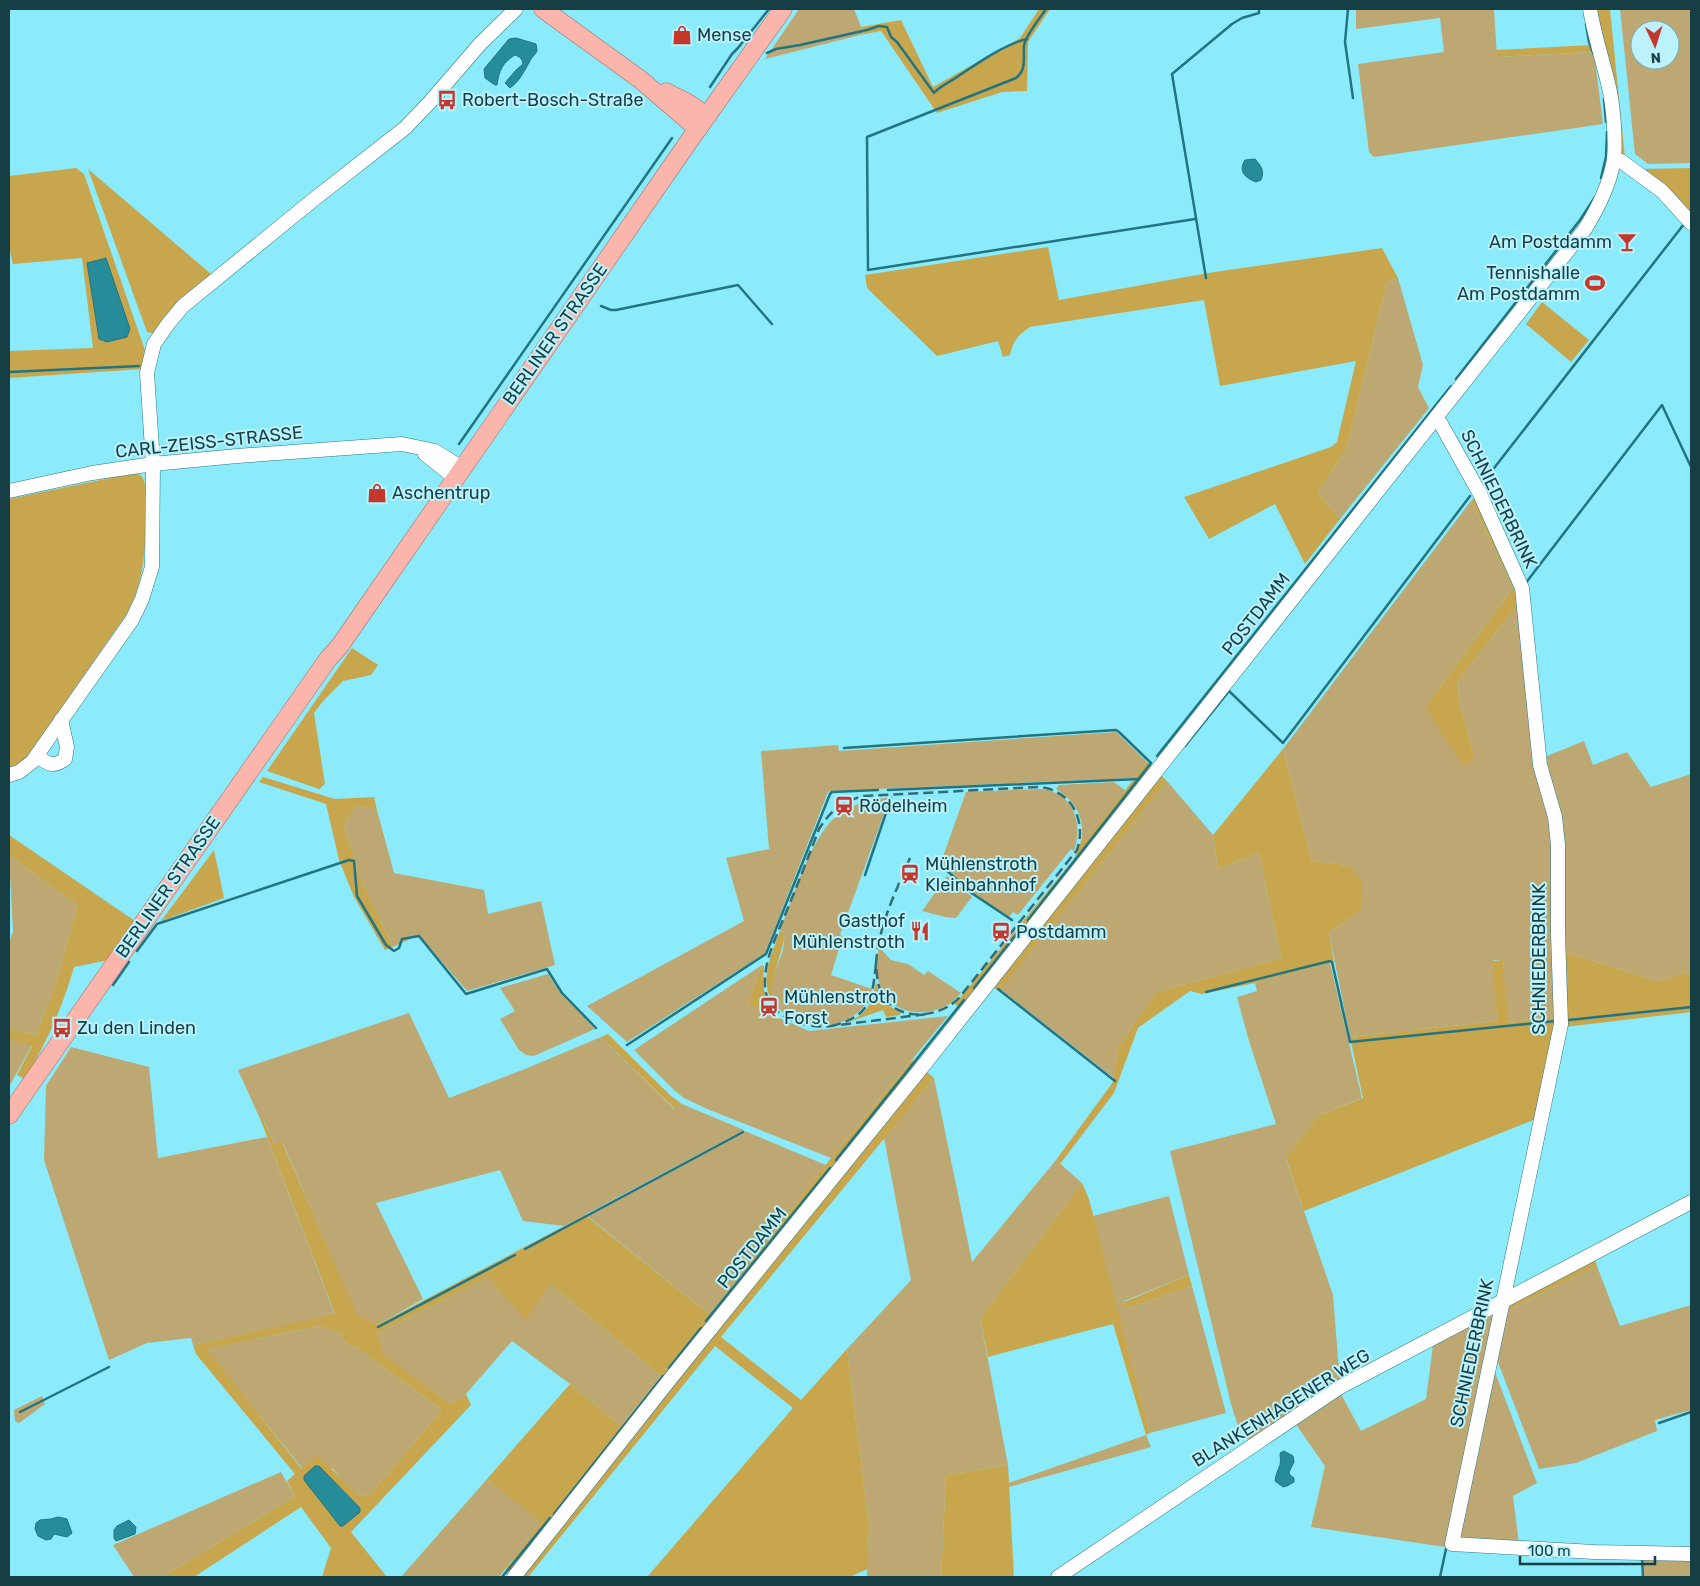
<svg xmlns="http://www.w3.org/2000/svg" width="1700" height="1586" font-family="Rubik,sans-serif">
	<rect width="100%" height="100%" fill="#8bebfb"/>
	<g fill="#bda873" fill-rule="evenodd">
		<polygon points="799,9 854,9 864,34 765,59"/>
		<polygon points="1356,9 1494,9 1497,57 1594,52 1603,124 1374,157 1369,152 1358,64 1444,52 1440,18 1356,29"/>
		<path d="M1620,9h71v154l-43,1 -13,-10zM1640,30h30v30h-30z"/>
		<polygon points="1398,278 1423,365 1418,387 1429,408 1340,519 1318,492 1347,448 1387,282"/>
		<polygon points="1471,501 1513,588 1425,707 1475,759 1459,701 1458,681 1520,602 1553,845 1558,1017 1507,1022 1503,960 1493,960 1497,1021 1350,1037 1329,933 1361,910 1348,865 1312,861 1283,749"/>
		<polygon points="1116,732 1147,762 1135,778 831,791 828,792 765,953 627,1042 587,1006 744,921 726,858 769,849 761,751 838,745 839,751"/>
		<polygon points="1584,741 1593,765 1627,752 1651,787 1691,774 1691,971 1657,981 1563,951 1542,758"/>
		<polygon points="1167,781 1213,835 1218,869 1259,853 1281,958 1156,992 1118,1047 1114,1078 1000,989"/>
		<path d="M1114,782l12,9 -39,50 -5,-2c2,-23 -7,-38 -26,-50l3,-4z"/>
		<path d="M1038,789c34,1 46,32 36,62l-3,-2 -53,66 -5,-3 -4,5 -38,-25 -30,-30 25,-70z"/>
		<path d="M890,797l-50,138 3,1 -12,39 41,14c-10,41 -65,46 -92,21 -4,-3 -8,-8 -9,-13 -3,-14 9,-34 12,-48 1,-5 1,-11 2,-16l-5,-2c13,-33 31,-97 60,-118 15,-10 32,-13 50,-16z"/>
		<polygon points="356,806 377,810 394,873 484,890 488,914 541,901 555,965 467,991 419,935 393,947 359,875 344,825"/>
		<polygon points="9,855 77,905 57,980 36,1035 9,1029 9,943 13,931"/>
		<polygon points="947,876 972,897 956,918 945,917 922,911"/>
		<path d="M879,947l12,13 17,4 16,11 4,-4 33,22c-9,12 -22,18 -37,19 -38,3 -54,-31 -45,-65z"/>
		<polygon points="1330,963 1362,1098 1319,1115 1286,1159 1333,1295 1340,1383 1253,1440 1247,1439 1237,1423 1231,1404 1170,1151 1276,1124 1249,1041 1237,997 1257,991 1255,983"/>
		<polygon points="762,965 747,1004 809,1031 948,1016 831,1158 707,1109 684,1098 674,1090 634,1050"/>
		<polygon points="548,974 561,994 595,1029 534,1056 526,1055 519,1050 500,1019 515,1011 500,988"/>
		<polygon points="409,1013 449,1098 525,1069 601,1037 674,1109 682,1104 744,1130 564,1226 523,1221 500,1170 376,1203 423,1299 379,1324 356,1315 283,1143 275,1144 264,1121 261,1121 238,1070"/>
		<polygon points="9,1040 32,1045 9,1087"/>
		<polygon points="71,1047 149,1067 158,1158 267,1137 335,1315 193,1345 191,1338 147,1343 109,1360 44,1160 46,1086"/>
		<polygon points="934,1078 972,1262 1056,1160 1082,1183 980,1318 1008,1465 946,1475 941,1577 867,1577 869,1524 847,1349 911,1280 884,1138"/>
		<polygon points="745,1131 826,1165 710,1315 587,1216"/>
		<polygon points="1169,1196 1189,1275 1124,1301 1126,1309 1192,1286 1226,1413 1150,1433 1093,1216"/>
		<polygon points="1597,1266 1620,1326 1691,1305 1691,1410 1655,1420 1657,1431 1576,1463 1539,1469 1496,1357 1505,1312"/>
		<polygon points="488,1277 550,1284 661,1376 621,1426 570,1384 512,1341 466,1394 458,1400 449,1403 382,1354 378,1333"/>
		<polygon points="1491,1316 1494,1317 1445,1547 1311,1527 1325,1466 1295,1423 1341,1394 1361,1431 1426,1399 1433,1345"/>
		<polygon points="319,1326 342,1334 345,1343 356,1347 442,1410 370,1494 360,1496 346,1486 333,1469 302,1468 206,1349"/>
		<polygon points="1495,1372 1537,1483 1513,1496 1519,1544 1457,1541"/>
		<polygon points="42,1396 45,1404 19,1423 15,1421 14,1410"/>
		<polygon points="1146,1435 1151,1447 1009,1487 1009,1483"/>
		<polygon points="281,1472 295,1496 162,1577 134,1577 113,1545"/>
		<polygon points="487,1479 543,1523 499,1577 401,1577"/>
		<polygon points="1643,1556 1691,1558 1691,1577 1644,1577"/>
	</g>
	<g fill="#c7a64e" fill-rule="evenodd">
		<polygon points="1039,9 1050,9 1028,42 1027,91 1002,92 937,113 881,31 864,34 861,27 901,20 933,87 1020,38"/>
		<polygon points="1596,9 1610,9 1625,158 1618,153"/>
		<polygon points="1592,45 1594,52 1497,57 1496,50"/>
		<polygon points="76,168 84,174 147,356 143,369 9,378 9,351 93,348 82,258 13,264 9,247 9,176"/>
		<polygon points="1691,168 1691,216 1639,169"/>
		<path d="M88,169l123,105c-23,20 -41,32 -56,60l-8,-2z"/>
		<path d="M1048,247l11,53 149,-27 174,-25 16,30 -11,4 -40,166 -29,44 22,27 -35,45 -30,-60 -66,35 -25,-42 147,-50 6,-5 19,-81 -136,25 -16,-86 -174,27c-12,8 -17,14 -20,28l-7,2 -5,-16 -61,15 -70,-68 -2,-13z"/>
		<polygon points="1542,302 1589,340 1571,362 1526,324"/>
		<path d="M134,473c10,2 10,7 12,16 -1,45 3,85 -20,126l-100,143 -10,8 -7,2v-269z"/>
		<polygon points="1476,496 1519,589 1520,602 1458,681 1459,701 1475,759 1463,765 1425,707 1513,588 1471,501"/>
		<polygon points="352,648 378,665 371,675 343,681 324,700 314,713 325,784 319,789 267,771"/>
		<polygon points="1283,749 1312,861 1348,865 1362,881 1361,910 1329,933 1334,962 1255,983 1202,994 1190,991 1138,1028 1114,1093 1060,1164 1056,1160 1113,1082 1118,1047 1156,992 1281,958 1259,853 1218,869 1213,835"/>
		<polygon points="1147,762 1167,781 999,991 994,988 971,1017 955,1004 1074,859 1082,839 1087,840"/>
		<polygon points="263,777 335,799 374,797 377,810 356,806 344,825 359,875 393,947 385,950 354,897 339,860 326,804 259,782"/>
		<path d="M9,835l126,86 -26,39 -35,7c-11,39 -28,77 -49,112l-8,-4 15,-29 -23,-6v-11l27,6 21,-55 20,-75 -68,-50z"/>
		<polygon points="214,850 224,898 161,921"/>
		<path d="M780,931l5,2c-3,22 -14,43 -14,66 -12,-22 2,-47 9,-68z"/>
		<polygon points="1563,951 1657,981 1691,971 1691,1012 1565,1027"/>
		<polygon points="1503,960 1508,1022 1558,1017 1536,1119 1304,1211 1286,1158 1319,1115 1363,1098 1350,1037 1497,1021 1492,961"/>
		<polygon points="762,965 764,966 763,986 767,1000 762,1005 772,1012 771,1015 747,1004"/>
		<path d="M876,981c2,16 11,25 25,32l-1,2 -14,2 -3,-7 -34,12c20,-10 23,-20 27,-41z"/>
		<polygon points="608,1034 671,1096 682,1104 675,1109 601,1037"/>
		<path d="M912,1060l22,18 -213,259 80,63 46,-51 22,175 -1,45 -19,8h-202l146,-169 -78,-62 -187,231 -22,-8 36,-46 -55,-44 83,-95 51,42 40,-50 -111,-92 -24,36 -38,-43 -110,56 5,21 66,49 9,-3 8,-6 5,11 -120,127 36,45h-65l9,-29 -30,-41 -107,70h-32l133,-81 -8,-15 8,-7 -99,-120 -3,-9 142,-31 -74,-193 2,-1 12,24 7,-2 75,173 22,9 206,-109 125,100 121,-157zM319,1326l23,8 3,9 11,4 86,63 -72,84 -10,2c-16,-12 -28,-28 -43,-41l-16,13 -94,-119z"/>
		<polygon points="1082,1183 1089,1199 1150,1433 1146,1435 1113,1324 988,1357 980,1318"/>
		<polygon points="1594,1258 1597,1266 1505,1312 1506,1304"/>
		<polygon points="1189,1275 1192,1286 1126,1309 1124,1302"/>
		<polygon points="1008,1465 1014,1577 941,1577 946,1475"/>
	</g>
	<g fill="#278c9a" stroke="#227580">
		<path d="M516,38l20,6 1,7c-2,4 -6,7 -7,10 -6,10 -10,20 -20,27l-5,-5 11,-13 7,-6c-1,-6 -3,-7 -8,-9 -13,8 -16,16 -18,30h-2l-10,-7 -1,-9 25,-30z"/>
		<path d="M1255,159c6,7 10,12 6,21l-5,2c-11,-4 -18,-11 -11,-22z"/>
		<polygon points="106,258 130,329 127,337 107,342 99,339 87,263"/>
		<path d="M1284,1451l9,5 1,6 -5,10 1,3 4,3v4l-7,4 -4,1 -8,-6c1,-7 3,-11 5,-16 1,-4 0,-8 0,-12z"/>
		<polygon points="315,1466 319,1466 360,1508 360,1512 343,1526 340,1526 304,1480 304,1476"/>
		<polygon points="58,1517 67,1519 72,1533 67,1537 54,1534 51,1539 46,1540 38,1536 35,1529 36,1523 40,1520 51,1519"/>
		<polygon points="129,1520 136,1527 135,1534 116,1541 114,1538 114,1530 117,1526"/>
	</g>
	<g fill="none" stroke-linecap="round" stroke-linejoin="round">
		<g stroke="#227580" stroke-width="2.5">
			<path d="M1046,9c-6,9 -21,27 -22,37 -1,13 3,23 -8,32l-149,59 1,133 327,-51"/>
			<polyline points="1348,9 1345,42 1353,98"/>
			<polyline points="1586,24 1589,42 1594,55"/>
			<path d="M767,53l9,-4 24,-4 67,-15 12,-4 8,1 4,10 6,5 37,51c7,-8 15,-10 23,-16 21,-14 46,-32 70,-38"/>
			<polyline points="710,87 732,54 738,48 769,9"/>
			<polyline points="1604,99 1606,122"/>
			<polyline points="1601,178 1606,157 1607,132"/>
			<polyline points="1206,278 1172,74 1232,24 1242,18 1259,13 1259,9"/>
			<polyline points="601,306 611,310 616,310 738,285 772,324"/>
			<polyline points="9,372 139,366"/>
			<polyline points="1456,379 1580,220 1595,197"/>
			<polyline points="459,444 672,138"/>
			<polyline points="1484,481 1684,224"/>
			<polyline points="1525,584 1662,405 1691,467"/>
			<polyline points="1185,746 1229,691 1283,743 1470,496"/>
			<polyline points="844,748 1116,730 1119,732 1151,763 1028,920"/>
			<polyline points="1157,756 1451,386"/>
			<polyline points="888,790 1139,779"/>
			<polyline points="940,864 970,892 1012,920"/>
			<polyline points="865,875 891,798"/>
			<polyline points="137,951 157,924 349,860 354,861 357,896 386,945 394,951 399,948 402,939 419,936 466,994 547,969 562,993 596,1028"/>
			<polyline points="113,985 129,962"/>
			<polyline points="974,988 1022,927"/>
			<polyline points="998,989 1115,1081"/>
			<polyline points="1206,992 1330,961 1332,962 1350,1042 1556,1021"/>
			<polyline points="1569,1020 1691,1007"/>
			<polyline points="627,1045 766,954 830,794 832,792 878,790"/>
			<polyline points="836,1160 964,1000"/>
			<polyline points="525,1249 743,1132"/>
			<polyline points="706,1321 830,1168"/>
			<polyline points="378,1327 515,1255"/>
			<polyline points="669,1368 701,1328"/>
			<polyline points="20,1412 109,1367"/>
			<polyline points="1659,1423 1691,1412"/>
			<polyline points="554,1514 663,1376"/>
			<polyline points="1642,1557 1643,1577"/>
			<polyline points="502,1577 550,1518"/>
			<polyline points="1440,1577 1446,1549"/>
		</g>
		<defs>
			<g id="minor">
				<polyline points="1614,159 1621,161 1662,191 1691,223"/>
				<polyline points="1435,419 1441,424 1480,494 1522,588 1540,765 1555,817 1558,845 1558,934 1561,1024 1452,1544 1594,1552 1691,1554"/>
				<polyline points="425,454 455,478"/>
				<polyline points="9,491 92,473 153,464 237,456 402,444 435,451 462,468"/>
				<path d="M37,756c11,8 16,12 28,3l2,-12 -6,-27"/>
				<polyline points="9,775 19,772 32,762 132,620 142,599 152,567 153,464 147,373 154,344 168,324 183,306 313,200 405,128 430,102 480,44 516,9"/>
				<path d="M514,1577l157,-199 256,-317 658,-832c13,-21 25,-45 29,-70 2,-21 -1,-56 -6,-76 -6,-25 -14,-49 -18,-74"/>
				<polyline points="1058,1577 1340,1387 1691,1202"/>
			</g>
			<g id="major">
				<polyline points="543,9 641,80 698,129"/>
				<polyline points="666,92 686,102 707,116"/>
				<polyline points="9,1115 328,659 339,647 687,144 783,9"/>
			</g>
		</defs>
		<use href="#minor" stroke="#2d7883" stroke-width="15"/>
		<use href="#major" stroke="#a76d65" stroke-width="19"/>
		<use href="#minor" stroke="#fff" stroke-width="14"/>
		<use href="#major" stroke="#fab6ad" stroke-width="18"/>
		<g stroke="#346c75" stroke-width="2.5" stroke-dasharray="10 5" stroke-linecap="butt">
			<path d="M876,964c2,-37 20,-73 34,-106"/>
			<path d="M831,1026c39,-9 41,-26 45,-62 1,10 1,21 6,30 15,29 58,24 77,4l118,-148c10,-30 -6,-61 -39,-63l-174,9c-21,5 -34,15 -45,33 -11,29 -22,57 -34,86 -9,23 -22,47 -20,73 3,30 41,41 66,38l96,-12"/>
		</g>
	</g>
	<defs>
		<symbol id="shop-bare" viewBox="-9 -9 18 18"><path d="M-5-2.5h2.3a2.7 3.5 0 0 1 5.4 0H5L5.5 6h-11ZM-1.5-2.5h3a1.5 2.3 0 0 0-3 0Z" fill="#c4372c" stroke="#bcf2fb" stroke-width="2.5" paint-order="stroke"/></symbol>
		<symbol id="bus-bare" viewBox="-9 -9 18 18"><path d="M-5-6H5V4H4V6H2V4H-2V6H-4V4H-5ZM-3.5-4V0h7V-4ZM-3.5 1.2v1.5H-2V1.2ZM2 1.2v1.5H3.5V1.2Z" fill="#c4372c" stroke="#bcf2fb" stroke-width="2.5" paint-order="stroke"/></symbol>
		<symbol id="bar-bare" viewBox="-9 -9 18 18"><path d="M-6-5H6L.8 .8V4.5H3.5V6h-7V4.5H-.8V.8Z" fill="#c4372c" stroke="#bcf2fb" stroke-width="2.5" paint-order="stroke"/></symbol>
		<symbol id="stadium-bare" viewBox="-9 -9 18 18"><path d="M0-5a6.5 5 0 1 0 0 10a6.5 5 0 1 0 0-10ZM-3.5-1.8h7v3.6h-7Z" fill="#c4372c" stroke="#bcf2fb" stroke-width="2.5" paint-order="stroke"/></symbol>
		<symbol id="station-bare" viewBox="-9 -9 18 18"><path d="M-3-6H3Q5-6 5-4V2Q5 4 3 4L4.5 6H3L1.5 4h-3L-3 6H-4.5L-3 4Q-5 4-5 2V-4Q-5-6-3-6ZM-3.5-4v3h7v-3ZM-3.5 1v1.5H-2V1ZM2 1v1.5H3.5V1Z" fill="#c4372c" stroke="#bcf2fb" stroke-width="2.5" paint-order="stroke"/></symbol>
		<symbol id="restaurant-bare" viewBox="-9 -9 18 18"><path d="M-5-6h1v4h1v-4h1v4h1v-4h1v5L-1.5 .5V6h-2V.5L-5-1ZM5-6V6H3V1.5H1.5Q1.5-4 5-6Z" fill="#c4372c" stroke="#bcf2fb" stroke-width="2.5" paint-order="stroke"/></symbol>
	</defs>
	<g fill-rule="evenodd">
		<use href="#shop-bare" x="668" y="21" width="28" height="28"/>
		<use href="#bus-bare" x="433" y="86" width="28" height="28"/>
		<use href="#bar-bare" x="1613" y="228" width="28" height="28"/>
		<use href="#stadium-bare" x="1581" y="269" width="28" height="28"/>
		<use href="#shop-bare" x="363" y="479" width="28" height="28"/>
		<use href="#station-bare" x="830" y="792" width="28" height="28"/>
		<use href="#station-bare" x="896" y="860" width="28" height="28"/>
		<use href="#restaurant-bare" x="906" y="917" width="28" height="28"/>
		<use href="#station-bare" x="987" y="918" width="28" height="28"/>
		<use href="#station-bare" x="755" y="993" width="28" height="28"/>
		<use href="#bus-bare" x="48" y="1014" width="28" height="28"/>
	</g>
	<g text-anchor="middle" stroke-width="4" stroke-linejoin="round" paint-order="stroke">
		<g font-size="18" fill="#153f45" stroke="#bcf2fb" text-anchor="start">
			<text x="697" y="41">Mense</text>
			<text x="462" y="106">Robert-Bosch-Straße</text>
			<text x="1612" y="248" text-anchor="end">Am Postdamm</text>
			<text x="1580" y="279" text-anchor="end">Tennishalle<tspan x="1580" dy="21">Am Postdamm</tspan></text>
			<text x="392" y="499">Aschentrup</text>
			<text x="859" y="812">Rödelheim</text>
			<text x="925" y="870">Mühlenstroth<tspan x="925" dy="21">Kleinbahnhof</tspan></text>
			<text x="905" y="927" text-anchor="end">Gasthof<tspan x="905" dy="21">Mühlenstroth</tspan></text>
			<text x="1016" y="938">Postdamm</text>
			<text x="784" y="1003">Mühlenstroth<tspan x="784" dy="21">Forst</tspan></text>
			<text x="77" y="1034">Zu den Linden</text>
		</g>
		<g font-size="18" fill="#153f45" stroke="#bcf2fb">
			<text transform="translate(555 334) rotate(-55)" y="6">BERLINER STRASSE</text>
			<text transform="translate(209 442) rotate(-6)" y="6">CARL-ZEISS-STRASSE</text>
			<text transform="translate(1499 499) rotate(64)" y="6">SCHNIEDERBRINK</text>
			<text transform="translate(1256 614) rotate(-52)" y="6">POSTDAMM</text>
			<text transform="translate(168 887) rotate(-55)" y="6">BERLINER STRASSE</text>
			<text transform="translate(1539 959) rotate(-90)" y="6">SCHNIEDERBRINK</text>
			<text transform="translate(752 1248) rotate(-51)" y="6">POSTDAMM</text>
			<text transform="translate(1472 1353) rotate(-78)" y="6">SCHNIEDERBRINK</text>
			<text transform="translate(1281 1408) rotate(-32)" y="6">BLANKENHAGENER WEG</text>
		</g>
	</g>
	<rect width="1700" height="1586" fill="none" stroke="#153f45" stroke-width="20"/>
	<g transform="translate(1655 45) rotate(176)"><circle r="24" fill="#bcf2fb" stroke="#79aab2"/>
	<path d="M0-4L9 19L0 12L-9 19Z" fill="#c4372c"/>
	<text y="-8" font-size="14" font-weight="bold" text-anchor="middle" fill="#153f45">N</text>
	</g>
	<path d="M1520 1556v8h135v-8" fill="none" stroke="#153f45" stroke-width="2.5"/>
	<text x="1528" y="1556" font-size="15" fill="#153f45" stroke="#bcf2fb" stroke-width="4" paint-order="stroke">100 m</text>
</svg>
